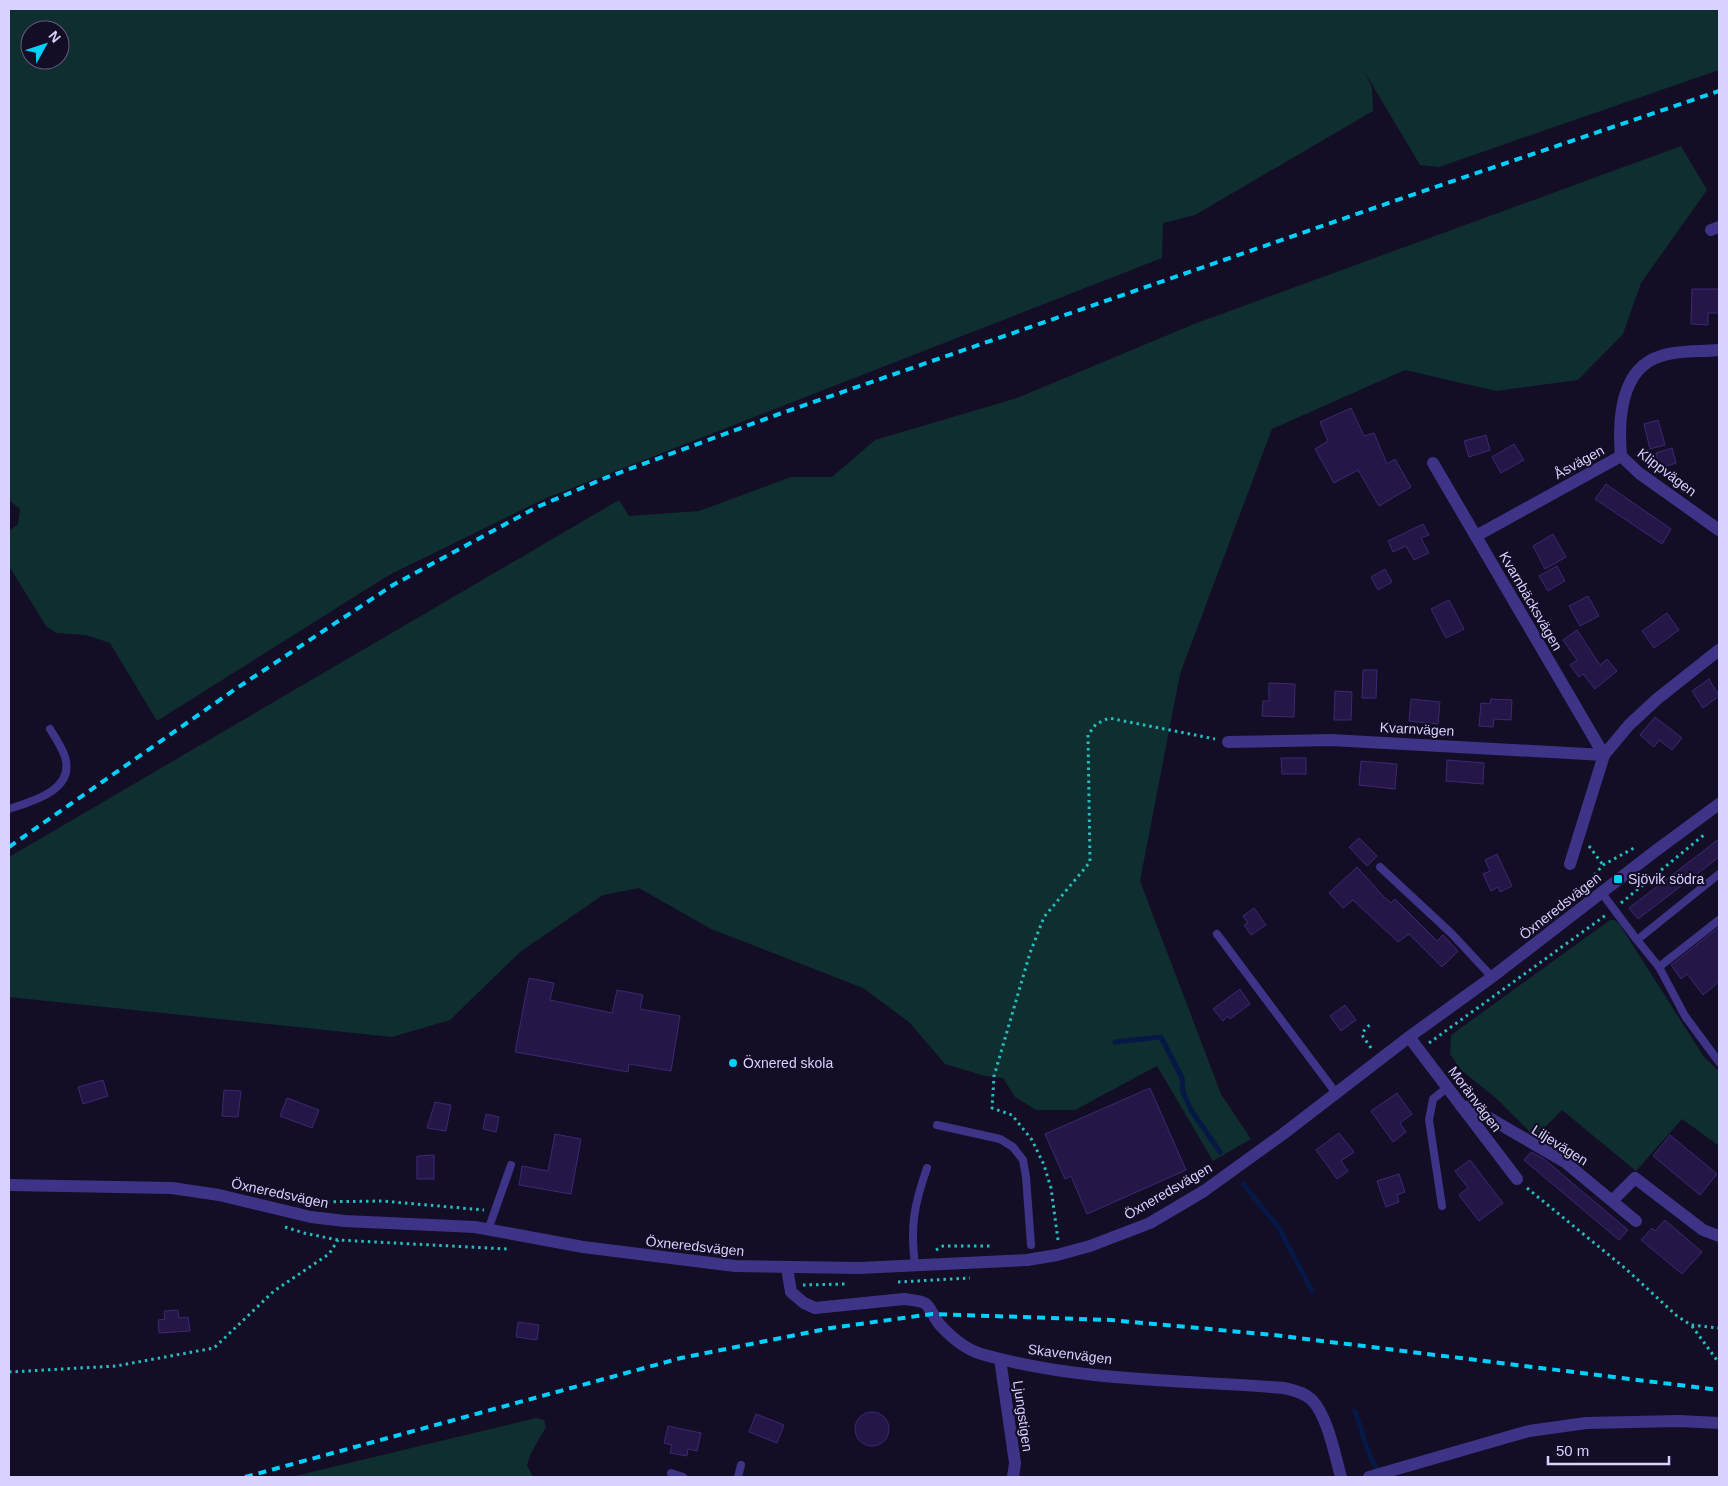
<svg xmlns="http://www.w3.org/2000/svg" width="1728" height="1486" font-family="Arial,sans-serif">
	<rect width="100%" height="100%" fill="#130d25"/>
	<g fill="#0f2e30" fill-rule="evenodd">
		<path d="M9,9h1710v61l-280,97 -19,-2 -56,-94 8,16 1,24 -178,104 -32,8 -1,35 -618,241 -155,76 -232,146 -47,-78 -24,-8 -30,-2 -10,-7 -37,-60v-35l9,-7 2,-15 -11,-9zM30,30h30v30h-30z"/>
		<polygon points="1681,146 1707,190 1641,283 1623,334 1578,380 1496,391 1405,370 1272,429 1180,674 1140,881 1221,1094 1251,1139 1213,1161 1157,1066 1075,1110 1036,1110 1015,1097 1003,1078 985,1076 945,1064 909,1022 863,988 711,929 639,888 603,895 520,952 450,1020 392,1037 9,997 9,857 619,500 629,516 699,511 791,477 832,477 875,440 1017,398 1194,324"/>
		<polygon points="1610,920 1615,920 1620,925 1704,1057 1719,1071 1719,1146 1682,1119 1636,1171 1562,1110 1535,1137 1497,1099 1461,1070 1450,1054 1451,1035"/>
		<polygon points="536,1418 544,1420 546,1427 531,1453 527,1465 533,1477 291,1477"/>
	</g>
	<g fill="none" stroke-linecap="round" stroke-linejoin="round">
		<g stroke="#061845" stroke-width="5">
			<polyline points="1115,1042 1161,1037 1182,1078 1183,1092 1191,1110 1220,1152"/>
			<polyline points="1243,1184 1279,1228 1312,1291"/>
			<polyline points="1355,1411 1369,1454 1379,1473"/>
		</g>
	</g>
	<g fill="#241747" stroke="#3c2875">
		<polygon points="1692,289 1719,289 1719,313 1708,313 1708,325 1691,324"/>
		<polygon points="1351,408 1364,436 1374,433 1387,464 1395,459 1411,487 1379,506 1358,470 1334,483 1315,449 1328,441 1320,422"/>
		<polygon points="1658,420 1665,445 1650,449 1644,424"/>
		<polygon points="1486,435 1490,450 1469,457 1464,441"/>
		<polygon points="1514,444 1524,460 1501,473 1492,457"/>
		<polygon points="1672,448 1676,463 1660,468 1656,453"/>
		<polygon points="1606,484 1671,529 1662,544 1595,499"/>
		<polygon points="1423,524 1429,535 1421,538 1429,553 1414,560 1406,546 1393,552 1388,541"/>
		<polygon points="1553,534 1566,557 1545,569 1533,546"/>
		<polygon points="1557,566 1565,581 1548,591 1539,576"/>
		<polygon points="1385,569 1392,582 1378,590 1371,577"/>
		<polygon points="1588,596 1599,616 1580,626 1569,606"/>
		<polygon points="1449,600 1464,629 1446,638 1431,609"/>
		<polygon points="1667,613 1679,630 1654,648 1642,631"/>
		<polygon points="1577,630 1600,665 1607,659 1617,671 1595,689 1583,674 1579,677 1570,665 1577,660 1563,640"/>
		<polygon points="1363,670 1377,670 1376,698 1362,698"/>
		<polygon points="1709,679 1719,696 1703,708 1692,691"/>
		<polygon points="1269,683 1295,684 1294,717 1262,716 1263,701 1269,701"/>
		<polygon points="1335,691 1352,692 1351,720 1334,720"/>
		<polygon points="1411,699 1440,702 1438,724 1409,721"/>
		<polygon points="1491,699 1512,700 1511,720 1494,719 1493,727 1479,726 1481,703 1490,704"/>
		<polygon points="1655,717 1682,738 1672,750 1659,740 1654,747 1640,735"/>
		<polygon points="1281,758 1306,758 1306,774 1282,774"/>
		<polygon points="1447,760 1484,763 1483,784 1446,781"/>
		<polygon points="1361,761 1397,764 1395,789 1359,785"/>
		<polygon points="1359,838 1377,856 1367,866 1349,847"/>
		<polygon points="1719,839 1719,857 1638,919 1629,908"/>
		<polygon points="1497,854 1512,886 1500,892 1498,887 1491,891 1483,874 1490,871 1485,860"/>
		<polygon points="1357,867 1384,897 1391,903 1395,899 1437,941 1443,935 1458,951 1442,967 1409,934 1398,942 1353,900 1343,908 1329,893"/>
		<polygon points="1254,908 1266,925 1251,935 1244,925 1248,923 1243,916"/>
		<polygon points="1719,927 1719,982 1703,995 1687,974 1681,979 1671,965"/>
		<polygon points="529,978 554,983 550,1000 612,1013 617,990 643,995 640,1009 680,1016 671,1071 629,1064 628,1072 515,1052"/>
		<polygon points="1240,989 1250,1004 1230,1019 1228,1016 1223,1021 1213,1009"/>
		<polygon points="1345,1005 1356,1020 1341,1031 1330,1016"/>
		<polygon points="103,1080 108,1096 83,1104 78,1087"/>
		<polygon points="1150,1088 1186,1170 1087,1214 1071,1176 1065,1179 1045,1134"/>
		<polygon points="224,1090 241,1091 238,1117 222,1116"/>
		<polygon points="1397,1093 1412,1114 1400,1123 1406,1132 1393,1142 1371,1111"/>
		<polygon points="287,1098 319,1110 312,1128 280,1116"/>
		<polygon points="435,1102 451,1105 446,1131 427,1128"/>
		<polygon points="486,1114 499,1117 496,1132 483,1129"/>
		<polygon points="1339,1133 1354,1152 1341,1161 1348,1171 1337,1179 1316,1150"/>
		<polygon points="555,1134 581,1139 571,1194 519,1185 522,1166 548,1171"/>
		<polygon points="1670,1135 1717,1174 1700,1195 1653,1156"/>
		<polygon points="1531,1152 1544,1159 1628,1230 1619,1240 1524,1160"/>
		<polygon points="434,1155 434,1179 417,1179 417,1156"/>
		<polygon points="1470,1160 1503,1203 1479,1221 1459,1195 1468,1188 1455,1171"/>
		<polygon points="1399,1174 1405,1192 1397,1195 1399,1202 1386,1207 1377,1181"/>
		<polygon points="1665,1220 1702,1252 1682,1274 1641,1240 1652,1228 1655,1231"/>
		<polygon points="178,1310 179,1318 188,1317 190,1331 159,1333 158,1320 165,1319 164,1311"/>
		<polygon points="518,1322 539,1325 537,1340 516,1337"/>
		<circle cx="872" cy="1429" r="17"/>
		<polygon points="756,1414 784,1425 777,1443 749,1432"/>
		<polygon points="668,1426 701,1433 697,1451 688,1449 687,1456 670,1453 672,1445 664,1443"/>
	</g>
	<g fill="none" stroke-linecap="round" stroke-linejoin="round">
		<g stroke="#26bdbe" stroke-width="3" stroke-dasharray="2.5 4" stroke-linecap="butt">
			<polyline points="1589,846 1603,865"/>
			<polyline points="1586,885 1603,865 1634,848"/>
			<polyline points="1621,903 1705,834"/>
			<polyline points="1429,1043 1606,915"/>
			<polyline points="1371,1048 1362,1035 1365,1029 1372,1023"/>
			<polyline points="1527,1188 1626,1269 1677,1316 1691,1325 1719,1328"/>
			<polyline points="314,1202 382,1201 484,1210"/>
			<polyline points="285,1227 304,1233 338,1240 507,1249"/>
			<polyline points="1058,1240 1051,1188 1044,1165 1032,1140 1012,1115 992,1108 994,1076 1030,953 1044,917 1090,862 1088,735 1096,724 1109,718 1215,739"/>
			<polyline points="936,1250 943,1246 991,1246"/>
			<polyline points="898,1282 970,1278"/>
			<polyline points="803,1285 845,1284"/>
			<polyline points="1692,1326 1719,1363"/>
			<polyline points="9,1372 116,1366 214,1348 274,1291 329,1254 338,1240"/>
		</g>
		<g stroke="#3d3488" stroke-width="8">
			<path d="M9,809c24,-8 66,-19 56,-52 -3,-10 -10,-20 -15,-28"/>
			<polyline points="1380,867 1452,934 1492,977"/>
			<polyline points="1601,892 1637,940 1719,874"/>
			<polyline points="1217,934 1336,1093"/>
			<polyline points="1637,940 1659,967 1685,1016 1719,1062"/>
			<polyline points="1659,967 1719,920"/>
			<polyline points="937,1125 1000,1139 1013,1147 1023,1160 1026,1177 1031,1245"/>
			<polyline points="1442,1206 1429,1120 1433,1099 1447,1088"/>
			<polyline points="488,1230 511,1165"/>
			<path d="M915,1265c-5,-39 -1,-60 12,-97"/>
			<polyline points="671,1473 683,1477"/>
			<polyline points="738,1477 741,1465"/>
		</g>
		<g stroke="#3d3488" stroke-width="12">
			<polyline points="1711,230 1719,227"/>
			<path d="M1621,456c-3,-35 -1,-88 40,-100 18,-6 39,-4 58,-6"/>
			<polyline points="1621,456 1639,473 1719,530"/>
			<polyline points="1433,463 1604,755"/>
			<polyline points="1476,536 1621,456"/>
			<polyline points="1228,742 1331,740 1604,755"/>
			<polyline points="1570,864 1604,755 1629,725 1657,699 1719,650"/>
			<polyline points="1409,1037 1517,1179"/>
			<polyline points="1461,1106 1472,1108 1565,1162 1636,1221"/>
			<polyline points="1613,1200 1635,1178 1703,1230 1719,1236"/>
			<path d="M787,1268l4,24 13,11 11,5 89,-9c6,1 16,1 22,5 6,6 9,16 15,22 11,12 27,25 44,29 96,27 200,25 299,33 10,2 21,5 28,12 16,17 23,56 29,77"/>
			<polyline points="1000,1359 1015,1463 1013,1477"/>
			<polyline points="1369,1477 1529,1431 1586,1423 1679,1421 1719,1423"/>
		</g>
		<polyline stroke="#3d3488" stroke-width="12" points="9,1185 172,1188 219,1195 311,1217 345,1221 475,1227 583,1247 735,1266 859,1268 1027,1260 1057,1255 1090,1246 1150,1223 1204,1191 1283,1134 1409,1037 1492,977 1654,852 1719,804"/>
		<g stroke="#00d1fc" stroke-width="4" stroke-dasharray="8 6" stroke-linecap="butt">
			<polyline points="9,847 234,690 393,585 537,507 605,478 779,414 1403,198 1719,91"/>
			<polyline points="245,1477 681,1358 831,1328 932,1314 1111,1320 1274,1335 1719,1390"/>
		</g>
	</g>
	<g fill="#00d1fc" stroke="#130d25" stroke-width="2">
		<rect x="1613" y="874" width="10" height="10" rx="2.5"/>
		<circle cx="733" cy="1063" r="5"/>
	</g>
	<g text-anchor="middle" stroke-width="4.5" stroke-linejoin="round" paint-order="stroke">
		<g font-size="14" fill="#d9d1ff" stroke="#130d25">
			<text transform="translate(1579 462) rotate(-29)" y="5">Åsvägen</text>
			<text transform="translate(1667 472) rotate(37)" y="5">Klippvägen</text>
			<text transform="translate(1531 601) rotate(60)" y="5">Kvarnbäcksvägen</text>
			<text transform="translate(1417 729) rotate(3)" y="5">Kvarnvägen</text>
			<text transform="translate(1560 906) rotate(-38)" y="5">Öxneredsvägen</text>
			<text transform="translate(1475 1099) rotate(53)" y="5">Moränvägen</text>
			<text transform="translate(1560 1145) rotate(32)" y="5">Liljevägen</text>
			<text transform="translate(1168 1191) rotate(-30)" y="5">Öxneredsvägen</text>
			<text transform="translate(280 1193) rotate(12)" y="5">Öxneredsvägen</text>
			<text transform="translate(695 1246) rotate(6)" y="5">Öxneredsvägen</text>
			<text transform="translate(1070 1354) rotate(7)" y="5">Skavenvägen</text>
			<text transform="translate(1023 1416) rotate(82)" y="5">Ljungstigen</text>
		</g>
		<g font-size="14" fill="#d9d1ff" stroke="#130d25" text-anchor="start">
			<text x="1628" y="884">Sjövik södra</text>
			<text x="743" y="1068">Öxnered skola</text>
		</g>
	</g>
	<rect width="1728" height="1486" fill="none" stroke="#d9d1ff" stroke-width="20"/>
	<g transform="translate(45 45) rotate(50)"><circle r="24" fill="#130d25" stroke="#625b7c"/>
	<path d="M0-4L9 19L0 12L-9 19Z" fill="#00d1fc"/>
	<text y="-8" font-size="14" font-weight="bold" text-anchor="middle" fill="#d9d1ff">N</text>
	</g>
	<path d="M1548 1456v8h121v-8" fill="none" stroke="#d9d1ff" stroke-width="2.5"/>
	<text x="1556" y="1456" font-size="15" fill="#d9d1ff" stroke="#130d25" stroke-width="4" paint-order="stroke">50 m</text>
</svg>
